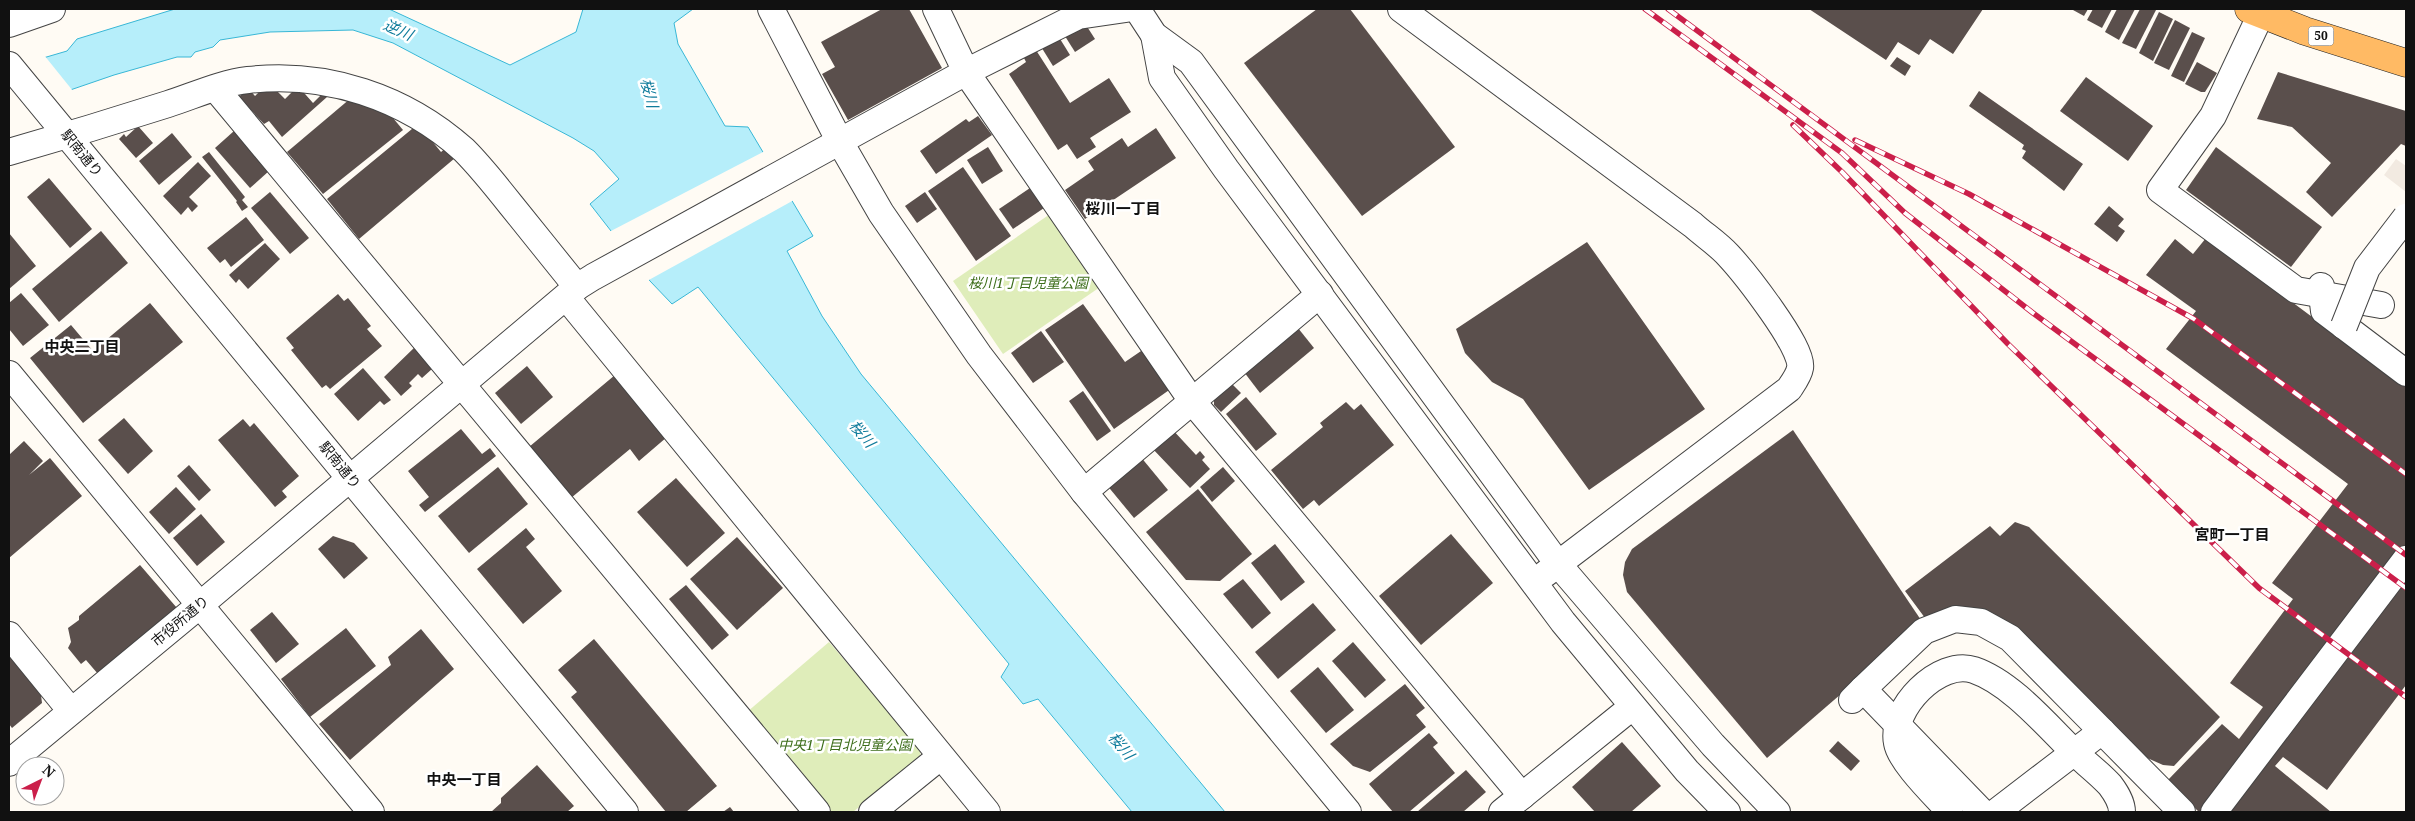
<svg xmlns="http://www.w3.org/2000/svg" width="2415" height="821" font-family="'Noto Serif','Noto Sans JP',serif">
	<rect width="100%" height="100%" fill="#fffbf4"/>
	<g fill="#dfedba">
		<polygon points="1053,212 1103,285 1003,354 953,281"/>
		<polygon points="829,642 921,749 920,757 853,812 830,812 747,712"/>
	</g>
	<polygon fill="#f2eae1" points="2396,159 2406,166 2406,192 2384,175"/>
	<polygon fill="#b6eefa" stroke="#38b7d6" points="175,9 389,9 510,65 576,32 583,9 693,9 674,23 678,44 725,126 748,127 813,236 787,251 822,316 861,374 1225,812 1132,812 1038,699 1023,704 1001,677 1009,664 698,287 672,304 650,281 590,204 619,179 594,151 573,138 393,43 353,30 270,32 220,40 213,47 195,52 191,57 177,57 114,75 9,111 9,68 67,51 77,39"/>
	<g fill="#fffbf4">
		<polygon points="44,55 73,91 9,114 9,65"/>
		<polygon points="765,151 794,200 647,281 609,232"/>
	</g>
	<g fill="#5a4f4c">
		<polygon points="882,9 909,9 942,68 848,120 822,74 835,67 821,42"/>
		<polygon points="1317,9 1350,9 1455,147 1362,216 1244,63"/>
		<polygon points="1809,9 1983,9 1953,54 1930,39 1919,55 1898,42 1886,60"/>
		<polygon points="2074,9 2088,9 2084,16 2073,10"/>
		<polygon points="2093,9 2112,9 2102,28 2087,20"/>
		<polygon points="2117,9 2135,9 2119,40 2105,32"/>
		<polygon points="2140,9 2156,10 2136,49 2122,43"/>
		<polygon points="2159,12 2173,19 2153,61 2139,53"/>
		<polygon points="2175,20 2190,28 2169,70 2154,63"/>
		<polygon points="1086,25 1095,39 1075,52 1063,33"/>
		<polygon points="2192,32 2205,38 2184,82 2171,76"/>
		<polygon points="1057,34 1070,55 1053,66 1040,45"/>
		<polygon points="1034,47 1070,103 1109,78 1131,112 1090,138 1096,147 1077,159 1067,144 1058,150 1009,74 1026,62 1022,54"/>
		<polygon points="1897,57 1911,66 1905,76 1890,66"/>
		<polygon points="2197,62 2217,73 2205,92 2201,92 2185,84"/>
		<polygon points="2278,72 2406,111 2406,146 2401,144 2332,217 2306,192 2331,163 2292,127 2257,119"/>
		<polygon points="2086,77 2153,126 2128,161 2060,111"/>
		<polygon points="298,86 313,103 323,93 327,97 282,137 269,121 264,124 239,97 248,88 255,96 262,89 275,89 285,99"/>
		<polygon points="1979,91 2083,164 2064,191 2022,158 2026,151 2022,149 2024,145 1969,106"/>
		<polygon points="351,98 388,112 403,130 323,194 287,152"/>
		<polygon points="978,116 992,135 936,174 920,151 966,119 969,122"/>
		<polygon points="418,124 441,152 447,147 455,158 359,239 327,199"/>
		<polygon points="138,126 153,143 136,158 119,139 124,134 126,137"/>
		<polygon points="1156,128 1176,158 1085,219 1065,190 1094,170 1088,161 1122,138 1128,147"/>
		<polygon points="234,131 269,171 250,188 215,148"/>
		<polygon points="172,133 192,157 159,185 139,161"/>
		<polygon points="988,147 1003,171 982,184 967,160"/>
		<polygon points="2216,147 2322,227 2291,267 2186,190"/>
		<polygon points="209,152 245,197 242,200 248,207 242,211 236,202 237,201 202,157"/>
		<polygon points="198,162 211,176 189,197 198,206 192,212 188,207 181,215 163,196"/>
		<polygon points="963,167 1011,236 976,261 928,191"/>
		<polygon points="49,178 92,229 70,248 27,197"/>
		<polygon points="1030,188 1044,208 1013,229 999,209"/>
		<polygon points="270,192 309,238 290,254 251,208"/>
		<polygon points="925,192 937,209 917,223 905,206"/>
		<polygon points="2109,206 2124,219 2118,226 2125,231 2117,242 2094,224"/>
		<polygon points="246,217 264,240 231,267 225,259 220,263 207,248"/>
		<polygon points="101,231 128,263 59,322 32,289"/>
		<polygon points="9,233 36,266 9,289"/>
		<polygon points="2206,238 2406,387 2406,685 2327,790 2283,757 2275,766 2331,812 2199,812 2167,781 2222,724 2239,739 2263,707 2230,683 2293,599 2272,583 2348,484 2166,349 2196,311 2146,275 2175,239 2193,254"/>
		<polygon points="1587,242 1705,409 1589,490 1523,399 1492,382 1465,353 1456,329"/>
		<polygon points="265,243 280,259 248,289 239,279 236,283 229,275"/>
		<polygon points="21,293 49,325 23,346 9,329 9,303"/>
		<polygon points="338,294 344,301 348,298 371,326 367,329 382,346 330,389 326,385 322,388 291,350 294,348 286,338"/>
		<polygon points="150,303 183,342 83,423 30,358 71,325 93,351"/>
		<polygon points="1083,304 1125,362 1144,349 1172,388 1114,429 1045,330"/>
		<polygon points="1298,328 1314,348 1260,393 1244,372"/>
		<polygon points="1041,331 1064,362 1033,383 1011,353"/>
		<polygon points="416,346 431,362 428,365 432,369 422,378 418,374 409,383 412,386 401,396 384,377"/>
		<polygon points="527,366 553,397 521,424 495,393"/>
		<polygon points="363,368 391,400 384,405 380,401 358,421 334,394"/>
		<polygon points="615,375 667,437 639,461 630,449 571,498 529,447"/>
		<polygon points="1229,381 1241,393 1221,412 1214,405 1214,396"/>
		<polygon points="1083,391 1111,431 1097,441 1069,401"/>
		<polygon points="1246,397 1277,434 1256,451 1226,414"/>
		<polygon points="1346,402 1354,410 1361,404 1394,445 1319,506 1314,500 1303,509 1271,470 1323,427 1320,423"/>
		<polygon points="124,418 153,451 128,474 98,440"/>
		<polygon points="243,419 250,427 254,423 299,476 282,491 287,497 275,507 218,440"/>
		<polygon points="1171,428 1196,455 1200,451 1205,457 1202,460 1210,469 1190,488 1151,447"/>
		<polygon points="461,429 482,454 490,448 496,456 425,512 419,505 429,497 408,471"/>
		<polygon points="1793,430 1923,623 1767,758 1627,592 1623,575 1625,562 1632,549"/>
		<polygon points="24,441 43,461 29,475 50,458 82,496 9,558 9,455"/>
		<polygon points="1140,456 1168,490 1134,518 1106,484"/>
		<polygon points="189,465 211,490 199,501 177,476"/>
		<polygon points="498,467 528,504 469,553 438,516"/>
		<polygon points="1223,467 1235,481 1212,502 1200,487"/>
		<polygon points="676,478 725,533 687,567 637,512"/>
		<polygon points="176,487 196,509 169,534 149,512"/>
		<polygon points="1198,489 1252,554 1220,581 1186,580 1146,532"/>
		<polygon points="201,514 225,542 197,566 173,538"/>
		<polygon points="2015,522 2029,527 2220,717 2174,766 2163,765 2136,753 1996,619 1928,622 1905,591 1990,526 2000,536"/>
		<polygon points="526,528 535,539 526,547 562,591 523,624 477,569"/>
		<polygon points="1451,534 1493,583 1421,645 1379,596"/>
		<polygon points="333,536 354,543 368,558 344,579 318,549"/>
		<polygon points="737,537 783,588 737,630 690,579"/>
		<polygon points="1275,544 1305,582 1281,601 1251,563"/>
		<polygon points="140,565 177,608 98,674 86,660 81,664 68,648 71,642 68,628 79,620 79,616"/>
		<polygon points="1243,579 1271,613 1252,629 1223,594"/>
		<polygon points="686,585 729,635 712,650 669,599"/>
		<polygon points="1313,603 1336,630 1278,679 1255,652"/>
		<polygon points="272,612 299,644 276,663 250,630"/>
		<polygon points="346,628 376,666 310,717 281,679"/>
		<polygon points="421,629 454,669 350,760 319,724 391,665 388,657"/>
		<polygon points="594,639 717,786 686,812 666,812 571,697 577,692 558,670"/>
		<polygon points="1353,642 1386,680 1365,698 1332,661"/>
		<polygon points="9,655 41,695 42,703 12,728 9,724"/>
		<polygon points="1318,667 1354,710 1326,733 1290,691"/>
		<polygon points="1405,684 1425,708 1416,715 1426,727 1370,772 1353,766 1330,744"/>
		<polygon points="1429,733 1438,743 1433,747 1455,773 1409,812 1393,812 1369,784"/>
		<polygon points="1838,741 1860,761 1851,771 1829,751"/>
		<polygon points="1622,742 1661,786 1631,812 1595,812 1572,787"/>
		<polygon points="537,765 574,806 567,812 491,812 501,803 501,798"/>
		<polygon points="1466,770 1486,792 1463,812 1417,812"/>
		<polygon points="730,807 734,812 723,812"/>
	</g>
	<g fill="none" stroke-linecap="round" stroke-linejoin="round">
		<defs>
			<g id="minor">
				<polyline points="771,9 840,142 881,213 979,355 1084,492 1348,812"/>
				<polyline points="936,9 966,72 1192,401 1522,796"/>
				<polyline points="1137,9 1154,35 1191,62 1558,564 1713,745 1777,812"/>
				<path d="M1401,9l292,216c11,10 25,19 35,30 15,16 77,94 72,113 -1,7 -7,15 -11,21l-244,185"/>
				<polyline points="2261,14 2213,116 2160,190 2296,290 2381,305"/>
				<polyline points="9,24 52,9"/>
				<polyline points="1154,35 1162,78 1226,169 1563,622 1687,771 1727,812"/>
				<polyline points="9,65 625,812"/>
				<polyline points="216,89 817,812"/>
				<path d="M9,152c53,-15 106,-31 159,-48 25,-8 53,-21 80,-24 78,-9 157,17 216,70 17,17 32,36 47,55 22,27 44,55 66,82"/>
				<polyline points="2321,286 2324,311 2406,373"/>
				<polyline points="566,297 987,812"/>
				<polyline points="9,374 371,812"/>
				<polyline points="1084,492 1320,294"/>
				<polyline points="9,635 71,711"/>
				<polyline points="1863,689 1924,631 1955,619 1981,622 2010,638 2102,731 1996,812"/>
				<polyline points="1852,700 1863,689 1982,812"/>
				<polyline points="2102,731 2182,812"/>
				<polyline points="9,763 200,605 577,287 593,277 966,72 1078,16 1126,9"/>
				<polyline points="872,812 940,757"/>
				<polyline points="1502,812 1632,707"/>
				<path d="M1950,812c-13,-15 -50,-50 -53,-69 -7,-34 42,-85 77,-73 38,13 74,57 102,84 11,10 24,20 34,31 6,8 12,17 12,27"/>
				<polyline points="2214,812 2406,559"/>
			</g>
			<polyline id="major" points="2249,9 2305,31 2406,63"/>
		</defs>
		<use href="#minor" stroke="#444" stroke-width="28"/>
		<use href="#major" stroke="#222" stroke-width="29"/>
		<use href="#minor" stroke="#fff" stroke-width="26"/>
		<use href="#major" stroke="#ffba64" stroke-width="28"/>
		<defs>
			<g id="rail">
				<polyline points="1645,9 1842,153 1905,213 2033,313 2406,588"/>
				<polyline points="1668,9 2406,555"/>
				<polyline points="1793,125 1842,172 2008,344 2259,588 2406,697"/>
				<polyline points="1855,140 1969,194 2194,319 2406,474"/>
			</g>
		</defs>
		<use href="#rail" stroke="#cb1f4a" stroke-width="5.5"/>
		<use href="#rail" stroke="#fff" stroke-width="4" stroke-dasharray="11" stroke-linecap="butt"/>
		<defs>
			<polyline id="minor-bridge" points="2344,326 2367,268 2406,217"/>
		</defs>
		<use href="#minor-bridge" stroke="#444" stroke-width="28" stroke-linecap="butt"/>
		<use href="#minor-bridge" stroke="#fff" stroke-width="26"/>
	</g>
	<g text-anchor="middle" stroke-width="5" stroke-linejoin="round" paint-order="stroke">
		<rect fill="#fff" stroke="#585858" stroke-width="1" x="2308.5" y="26.5" width="25" height="19" rx="4"/>
		<g font-size="12" font-weight="bold" fill="#111">
			<text x="2321" y="40">50</text>
		</g>
		<g font-size="14" fill="#111" stroke="#fff">
			<text transform="translate(82 153) rotate(51)" y="5">駅南通り</text>
			<text transform="translate(340 465) rotate(51)" y="5">駅南通り</text>
			<text transform="translate(180 621) rotate(-40)" y="5">市役所通り</text>
		</g>
		<g font-size="14" font-style="italic" fill="#3d6e1b" stroke="#fff">
			<text x="1028" y="288">桜川1丁目児童公園</text>
			<text x="845" y="750">中央1丁目北児童公園</text>
		</g>
		<g font-size="15" font-style="italic" fill="#107c9c" stroke="#fff">
			<text transform="translate(398 30) rotate(24)" y="5">逆川</text>
			<text transform="translate(649 93) rotate(76)" y="5">桜川</text>
			<text transform="translate(862 434) rotate(50)" y="5">桜川</text>
			<text transform="translate(1121 746) rotate(50)" y="5">桜川</text>
		</g>
		<g font-size="15" font-weight="bold" fill="#111" stroke="#fff">
			<text x="1123" y="214">桜川一丁目</text>
			<text x="82" y="352">中央二丁目</text>
			<text x="2232" y="540">宮町一丁目</text>
			<text x="464" y="785">中央一丁目</text>
		</g>
	</g>
	<rect width="2415" height="821" fill="none" stroke="#111111" stroke-width="20"/>
	<g transform="translate(40 781) rotate(42)"><circle r="24" fill="#ffffff" stroke="#a0a0a0"/>
	<path d="M0-4L9 19L0 12L-9 19Z" fill="#cb1f4a"/>
	<text y="-8" font-size="14" font-weight="bold" text-anchor="middle" fill="#111111">N</text>
	</g>
</svg>
